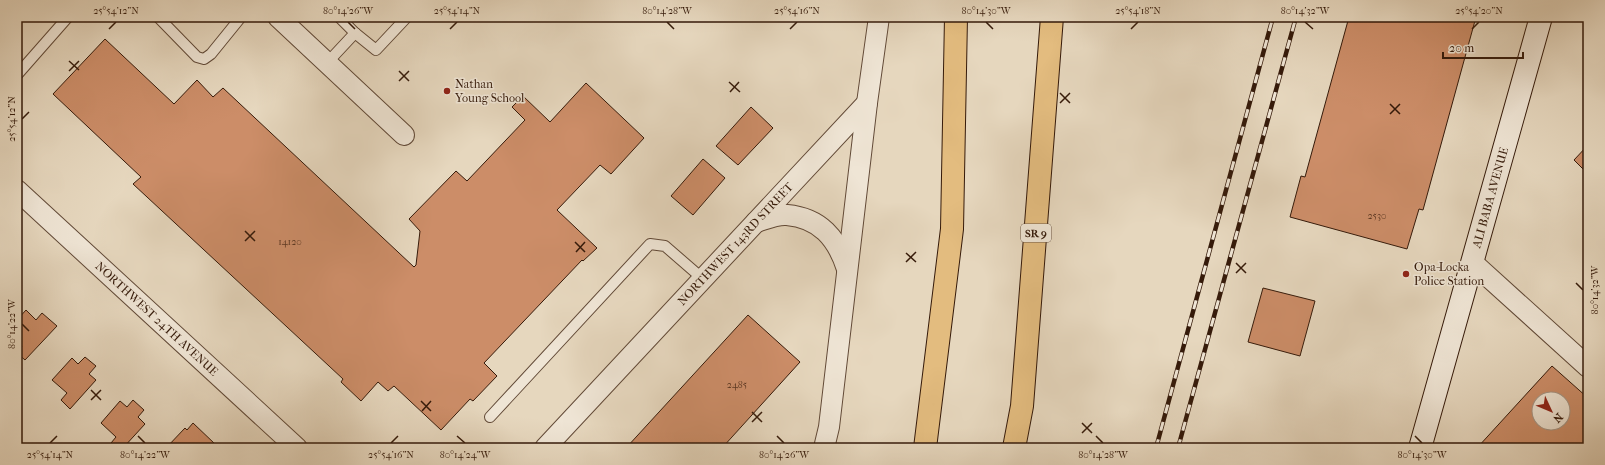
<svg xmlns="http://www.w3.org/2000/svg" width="1605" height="465" font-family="'IM FELL French Canon',serif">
	<rect width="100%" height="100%" fill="#e6d7be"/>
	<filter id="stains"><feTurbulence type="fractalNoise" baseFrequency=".005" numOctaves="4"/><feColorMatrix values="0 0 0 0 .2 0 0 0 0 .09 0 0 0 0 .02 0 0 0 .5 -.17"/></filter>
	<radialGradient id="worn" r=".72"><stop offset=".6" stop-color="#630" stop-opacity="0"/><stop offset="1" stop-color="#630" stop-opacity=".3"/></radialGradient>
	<g fill="#cc8d68" stroke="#351a0a" fill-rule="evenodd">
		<polygon points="1349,17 1476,17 1423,210 1419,209 1407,249 1290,217 1301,176 1305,177"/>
		<polygon points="105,39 174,104 197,80 213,97 223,88 414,267 416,265 420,231 409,219 456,171 467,181 525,120 512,107 523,96 550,122 586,83 644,138 611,174 600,165 557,210 597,248 583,261 582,260 484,363 497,376 473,401 470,399 441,430 394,386 388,391 378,382 361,401 341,382 343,379 133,184 141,177 53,94"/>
		<polygon points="751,107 773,128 738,165 716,146"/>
		<polygon points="1588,145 1588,174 1574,160"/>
		<polygon points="703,159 725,178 693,215 671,196"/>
		<polygon points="1263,288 1315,301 1300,356 1248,342"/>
		<polygon points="26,310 36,320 42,313 57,326 25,360 17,353 22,346 17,342 17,320"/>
		<polygon points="748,315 800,362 722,448 626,448"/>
		<polygon points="85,357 96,366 89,374 96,380 70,409 61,400 67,393 52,380 72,358 78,364"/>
		<path d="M1552,366l36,32v50h-111zM1539,399h24v24h-24z"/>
		<polygon points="133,400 144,410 138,417 145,424 123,448 115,448 111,443 116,437 101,423 120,401 127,407"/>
		<polygon points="193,423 215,444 211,448 166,448 185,428 187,430"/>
	</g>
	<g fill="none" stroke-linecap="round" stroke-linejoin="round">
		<defs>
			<g id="lane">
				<polyline points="158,17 197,57 204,59 211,54 241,17"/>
				<polyline points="339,17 355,33 376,50 407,17"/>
				<polyline points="327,63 355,33"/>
				<polyline points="17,75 68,17"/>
				<polyline points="490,417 650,244 665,246 703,279"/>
			</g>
			<g id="street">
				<polyline points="278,17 404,135"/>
				<path id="s1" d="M17,190l280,258"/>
				<path d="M756,222c10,-3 21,-8 31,-7 33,3 50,23 60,54"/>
				<polyline points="1472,262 1588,367"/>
				<path id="s2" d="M545,448l322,-345"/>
				<polyline points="824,448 829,427 867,103 879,17"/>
			</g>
			<g id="secondary">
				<path id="s3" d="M1420,448l121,-431"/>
			</g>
			<g id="primary">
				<polyline points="925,448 952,229 956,17"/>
				<polyline points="1014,448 1022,406 1052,17"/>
			</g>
		</defs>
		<use href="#lane" stroke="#614937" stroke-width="12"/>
		<use href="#street" stroke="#614937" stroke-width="22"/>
		<use href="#secondary" stroke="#351a0a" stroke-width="24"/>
		<use href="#primary" stroke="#351a0a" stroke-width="24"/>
		<use href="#lane" stroke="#efe5d5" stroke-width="10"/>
		<use href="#street" stroke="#efe5d5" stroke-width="20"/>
		<use href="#secondary" stroke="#efe5d5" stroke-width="22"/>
		<use href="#primary" stroke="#e3bc7f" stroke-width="22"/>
		<defs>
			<g id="rail">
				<polyline points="1156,448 1273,17"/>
				<polyline points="1178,448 1296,17"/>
			</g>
		</defs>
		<use href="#rail" stroke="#351a0a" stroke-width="4.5"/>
		<use href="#rail" stroke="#efe5d5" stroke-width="3" stroke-dasharray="9" stroke-linecap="butt"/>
	</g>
	<path fill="none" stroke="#351a0a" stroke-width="1.5" d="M348,22l7,7M667,22l7,7M986,22l7,7M1305,22l8,7M109,29l7,-7M450,29l7,-7M790,29l7,-7M1131,29l7,-7M1472,29l7,-7M69,61l10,9M69,71l10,-10M399,71l10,10M399,81l10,-10M729,82l11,10M730,92l9,-10M1060,93l10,10M1060,103l10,-10M1390,104l10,10M1390,114l10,-10M22,119l7,-7M245,231l10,10M245,241l10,-10M575,242l10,10M576,252l9,-10M906,253l10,9M906,262l10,-10M1236,263l10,10M1236,273l10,-10M1576,283l7,7M22,324l7,7M91,390l10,10M91,400l10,-10M421,401l10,10M422,411l9,-10M752,412l10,10M752,422l10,-10M1082,423l10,10M1082,433l10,-10M138,436l7,7M457,436l8,7M777,436l7,7M1096,436l7,7M1415,436l7,7M50,443l7,-7M391,443l7,-7"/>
	<g fill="#8f2418" stroke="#efe5d5" stroke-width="1.5">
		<circle cx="447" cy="91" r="4"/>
		<circle cx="1406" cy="274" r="4"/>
	</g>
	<g text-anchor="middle" stroke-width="3" stroke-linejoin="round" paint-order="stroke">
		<g font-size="10" fill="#5b3722">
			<text x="1377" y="219">2530</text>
			<text x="290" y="245">14120</text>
			<text x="737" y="388">2485</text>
		</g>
		<rect fill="#efe5d5" stroke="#6d5747" stroke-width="1" x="1021" y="224" width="30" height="18" rx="3"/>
		<g font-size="11" font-weight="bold" fill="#351a0a">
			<text x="1036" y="237">SR 9</text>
		</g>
		<g font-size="12" fill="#351a0a" stroke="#efe5d5" text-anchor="start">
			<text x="455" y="88">Nathan<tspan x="455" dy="14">Young School</tspan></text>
			<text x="1414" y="271">Opa-Locka<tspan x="1414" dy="14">Police Station</tspan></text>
		</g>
		<g font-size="12" fill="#351a0a" stroke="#efe5d5">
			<text dy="4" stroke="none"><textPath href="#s3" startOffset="260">ALI BABA AVENUE</textPath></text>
			<text dy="4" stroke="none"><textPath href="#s2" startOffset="279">NORTHWEST 143RD STREET</textPath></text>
			<text dy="4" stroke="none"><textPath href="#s1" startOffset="190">NORTHWEST 24TH AVENUE</textPath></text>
		</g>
	</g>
	<rect width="1605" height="465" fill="none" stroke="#e6d7be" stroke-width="44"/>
	<g transform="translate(1551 411) rotate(134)"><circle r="19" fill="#efe5d5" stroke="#a59484"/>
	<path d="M0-3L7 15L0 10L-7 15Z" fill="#8f2418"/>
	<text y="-6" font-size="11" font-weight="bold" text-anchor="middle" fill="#351a0a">N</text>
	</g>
	<path d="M1443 52v6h80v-6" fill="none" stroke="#351a0a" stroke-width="2"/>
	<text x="1449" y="52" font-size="12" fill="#351a0a" stroke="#efe5d5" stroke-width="3" paint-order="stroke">20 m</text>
	<rect x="22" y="22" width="1561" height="421" fill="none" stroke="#351a0a" stroke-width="1.5"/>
	<g font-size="10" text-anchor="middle" fill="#351a0a">
		<text x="116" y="14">25°54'12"N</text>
		<text x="348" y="14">80°14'26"W</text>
		<text x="457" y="14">25°54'14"N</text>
		<text x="667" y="14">80°14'28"W</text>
		<text x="797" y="14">25°54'16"N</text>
		<text x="986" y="14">80°14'30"W</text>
		<text x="1138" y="14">25°54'18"N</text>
		<text x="1305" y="14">80°14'32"W</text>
		<text x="1479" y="14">25°54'20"N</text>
		<text transform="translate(11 119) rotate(-90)" y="4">25°54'12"N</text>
		<text transform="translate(1594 290) rotate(-90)" y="4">80°14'32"W</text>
		<text transform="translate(11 324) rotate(-90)" y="4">80°14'22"W</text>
		<text x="50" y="458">25°54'14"N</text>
		<text x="145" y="458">80°14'22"W</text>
		<text x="391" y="458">25°54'16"N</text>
		<text x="465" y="458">80°14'24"W</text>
		<text x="784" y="458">80°14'26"W</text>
		<text x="1103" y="458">80°14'28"W</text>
		<text x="1422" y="458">80°14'30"W</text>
	</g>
	<rect width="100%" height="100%" filter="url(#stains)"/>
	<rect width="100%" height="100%" fill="url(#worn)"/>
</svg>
